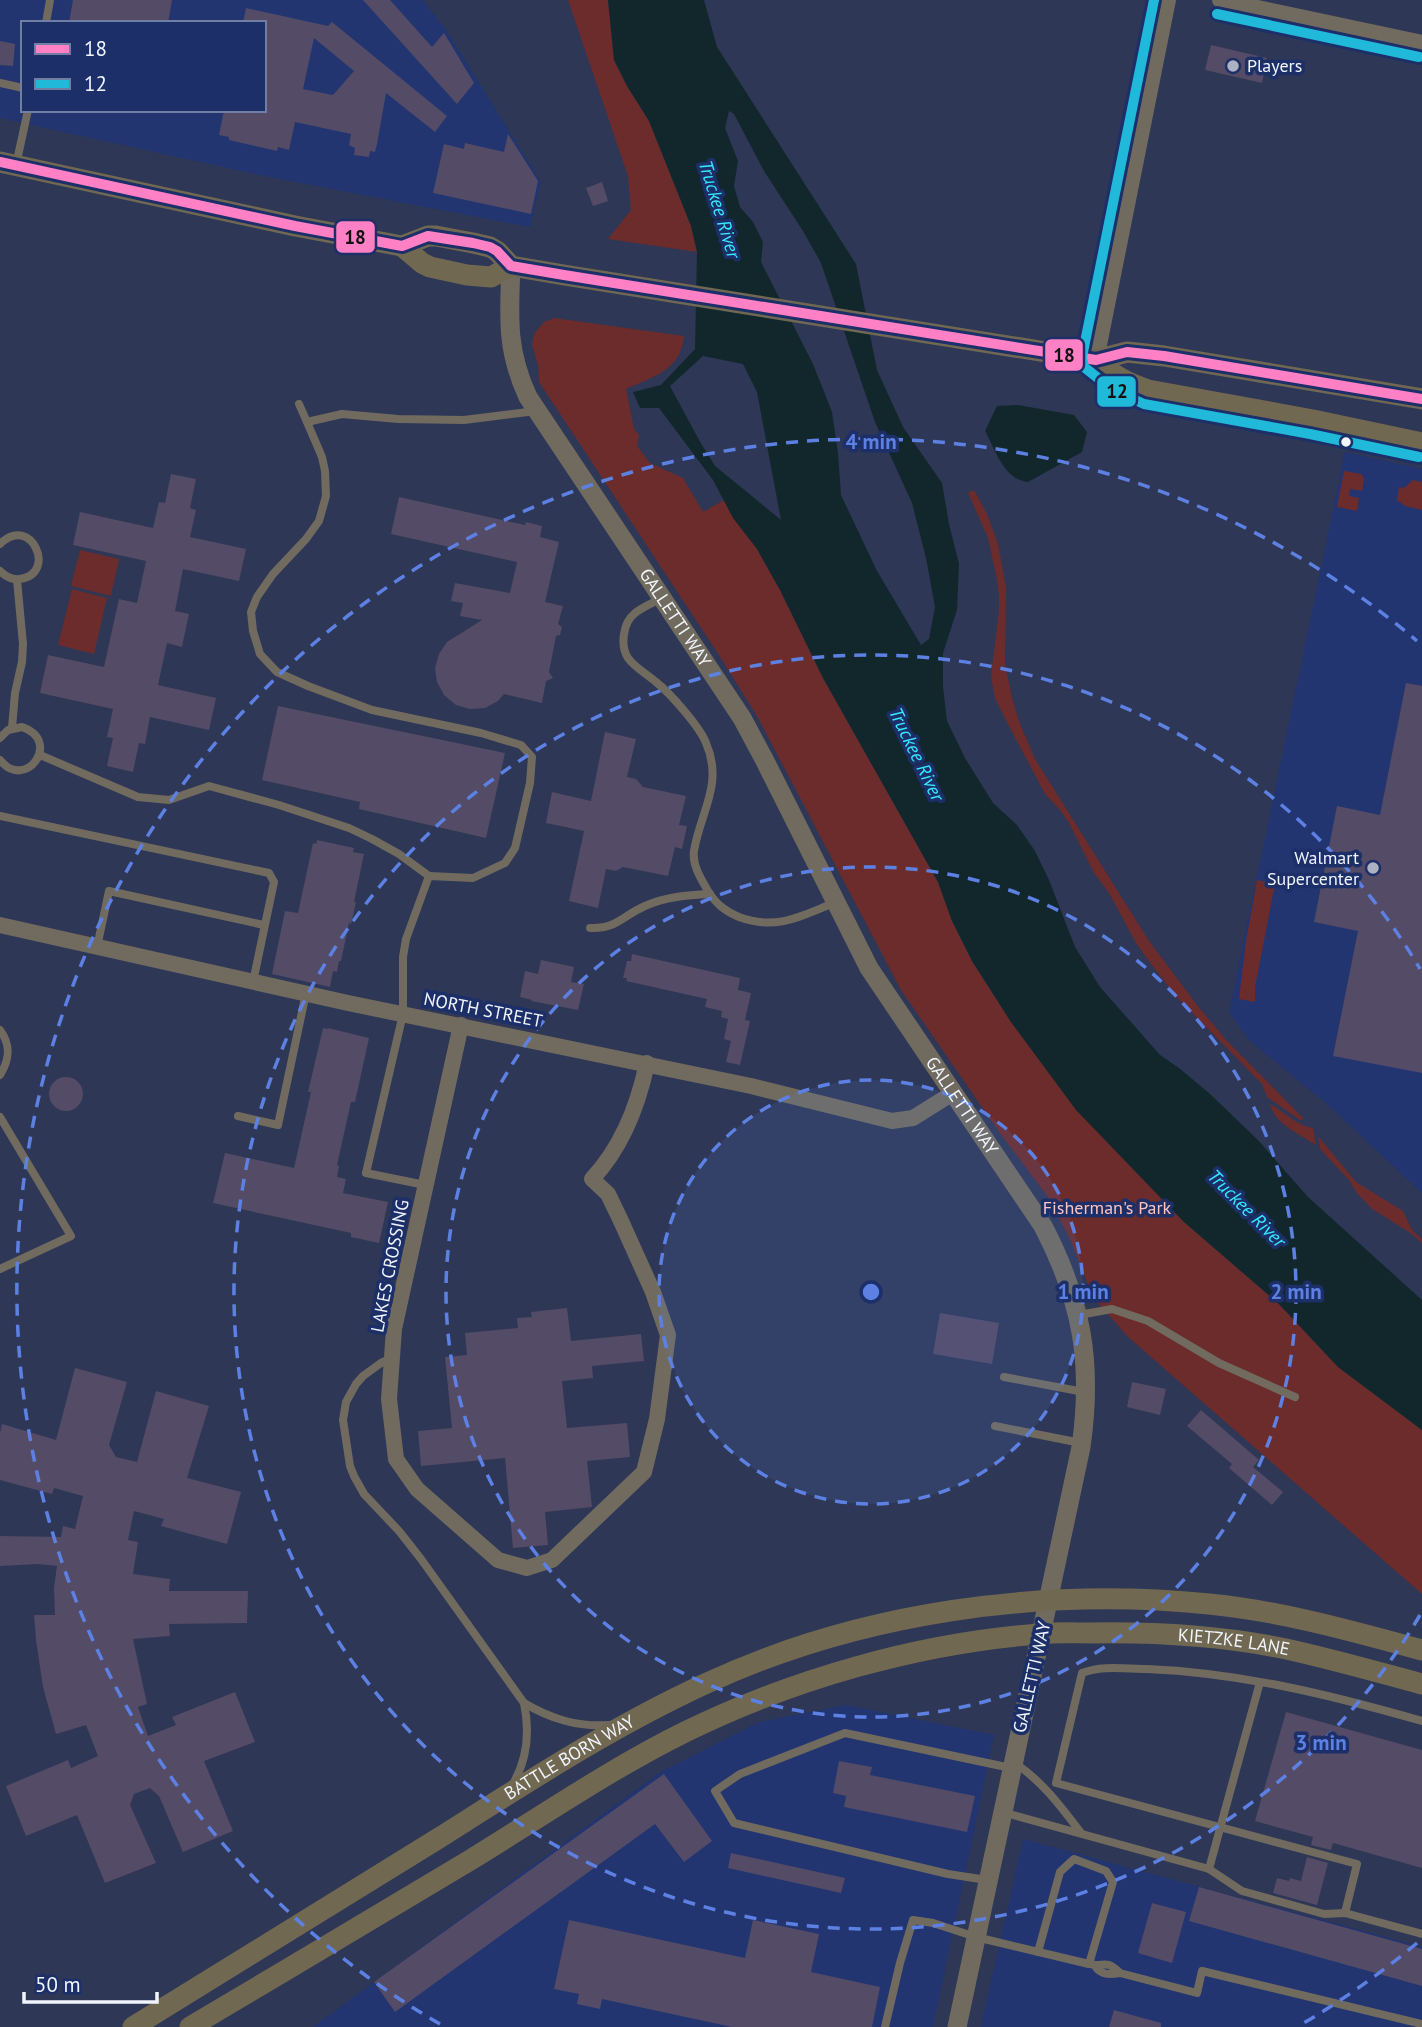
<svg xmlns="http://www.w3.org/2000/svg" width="1422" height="2027" font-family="'PT Sans',sans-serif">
	<rect width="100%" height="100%" fill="#2e3756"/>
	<g fill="#223571" fill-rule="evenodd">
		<path d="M0,0h423l23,30 95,152 -11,45 -261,-50 -269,-59zM23,23h241v87h-241z"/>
		<polygon points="1345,452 1422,469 1422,1193 1328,1105 1249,1040 1229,1012"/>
		<polygon points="846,1705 994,1735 933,2027 313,2027 659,1773 759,1722"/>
		<polygon points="1023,1839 1422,1947 1422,2027 981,2027"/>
	</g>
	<g fill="#6c2c2c">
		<polygon points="568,0 608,0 614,60 627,86 649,121 691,226 697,252 608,239 631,210 628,176"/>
		<path d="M554,318l130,18c-3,34 -31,41 -58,53l8,40 5,6 -2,11 13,17 33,15 20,34 21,-12 33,49 23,41 43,88 115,204 14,39 20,40 39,61 65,87 108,113 95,82 59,63 84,63v164l-295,-258 -34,-39 -23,-58 -22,-42 -46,-61 -101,-146 -144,-274 -38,-61 -180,-273 -1,-17 -6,-20 2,-11 10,-12z"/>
		<polygon points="1344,471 1361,474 1364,478 1362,491 1350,489 1349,496 1359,498 1357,511 1337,507"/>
		<polygon points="1413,480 1422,482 1422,510 1405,506 1397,500 1399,487 1404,488"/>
		<polygon points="974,490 987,514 998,544 1006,588 1005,664 1012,698 1020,724 1035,759 1149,941 1197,1005 1227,1041 1304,1119 1300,1120 1267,1097 1262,1084 1175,995 1148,960 1136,943 1109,893 1094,873 1069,823 1060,810 1045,794 1008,724 995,698 991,676 999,611 999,596 997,580 988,538 968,493"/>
		<polygon points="80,550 119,559 111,596 71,586"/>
		<polygon points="72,589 107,598 94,654 58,645"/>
		<polygon points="1257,880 1275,884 1255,987 1255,1002 1239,999 1246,941"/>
		<path d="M1270,1104c15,8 27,22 43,24l3,17c-16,-11 -41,-20 -46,-41z"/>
		<polygon points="1318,1136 1356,1182 1403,1211 1412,1230 1422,1239 1422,1243 1412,1234 1371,1208 1357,1193 1349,1180 1320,1149"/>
	</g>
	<g fill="#12272c" fill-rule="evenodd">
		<path d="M608,0h96l13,47 139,217 21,106 26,57 39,56 7,41 10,40 -2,46 -14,43v34l4,34 18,37 28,45 24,22 18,26 14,29 26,67 25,40 60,68 19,13 31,26 48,46 50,57 114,103v130l-84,-63 -59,-63 -95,-82 -108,-112 -65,-88 -39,-61 -20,-40 -14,-39 -115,-204 -43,-88 -23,-41 -24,-31 -20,-38 -54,-72h-19l-7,-16 28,-7 34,-36 2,-97 -6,-26 -42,-105 -22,-35 -13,-26zM729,111l5,3 30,57 39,60 18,32 54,159 37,81 14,55 9,49 -6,32 -8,6 -44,-74 -36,-76 -3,-42 -6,-41 -19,-48 -52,-102 2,-20 -10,-20 -13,-15 -6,-21 4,-25 -13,-33zM703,356l40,8 14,28 24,128 -66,-54 -16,-26 -29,-54z"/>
		<path d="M1018,405l56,10 13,17 -5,20 -54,30c-24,-2 -33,-33 -43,-51l12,-25z"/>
	</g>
	<g fill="#544b66" fill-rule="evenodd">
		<polygon points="73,0 172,0 168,23 69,23"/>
		<polygon points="363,0 390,0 432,47 444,33 474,83 457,104"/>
		<path d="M246,8l82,18 4,-4 115,94 -12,16 -49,-39 -9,51 -2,8 -5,-1 -1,6 -15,-2 1,-7 -6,-3 2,-11 -56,-12 -6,28 -11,-3 -1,4 -48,-11v-3l-10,-2 5,-25h40v-87h-21zM314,38l40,33 -21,24 -30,-6z"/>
		<polygon points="0,41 15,44 13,66 0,65"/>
		<polygon points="1211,45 1267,58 1262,83 1205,70"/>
		<polygon points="508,134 538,181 531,214 433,193 444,144 464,149 465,143 504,152"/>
		<polygon points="602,182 608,201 593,206 586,188"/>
		<polygon points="171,474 196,479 190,508 196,510 190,537 246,549 239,581 183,569 175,611 189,614 184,637 182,647 167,643 158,685 216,698 209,730 150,717 145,744 139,743 133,772 107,766 113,738 107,737 113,709 40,693 48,655 104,667 119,599 137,603 146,561 73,545 80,512 153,528 159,502 165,503"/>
		<polygon points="399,497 525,525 526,522 542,526 540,537 559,542 545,602 563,606 558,624 562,627 560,635 556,636 549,672 553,678 546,681 542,703 504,694 498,701 485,708 470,709 456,705 444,695 437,682 435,668 439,654 447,642 482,620 460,616 463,603 451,601 455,583 510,593 517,562 391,534"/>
		<polygon points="1406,683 1422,686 1422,1073 1333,1056 1358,931 1314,922 1337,806 1380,815"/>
		<polygon points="278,706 505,753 486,838 359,809 360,802 262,780"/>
		<polygon points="605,732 636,739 627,777 636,779 643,787 686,796 679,825 687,826 682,849 675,847 668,876 623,867 616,871 606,869 598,908 569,901 584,831 546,823 552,792 591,801"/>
		<polygon points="317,840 354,848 353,852 364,854 354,902 356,902 351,924 349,923 341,961 339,961 337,972 333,971 330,987 272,974 285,911 298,913 313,843 316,844"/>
		<polygon points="632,954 740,978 738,990 751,993 745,1020 750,1021 740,1065 726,1062 731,1041 724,1039 728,1019 721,1017 722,1011 705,1007 707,999 626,981 627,978 623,978 627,961 631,961"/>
		<polygon points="541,960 574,967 571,982 584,984 578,1010 531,1001 532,1000 520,997 525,971 538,974"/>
		<polygon points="323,1028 328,1029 328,1028 369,1038 355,1102 351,1102 337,1165 339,1166 337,1177 346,1179 343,1193 388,1202 379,1243 351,1237 351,1233 213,1203 225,1153 294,1168 311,1092 308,1092"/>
		<circle cx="66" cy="1094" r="17"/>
		<polygon points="567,1308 571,1341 641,1334 644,1361 592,1366 593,1378 562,1381 567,1428 627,1423 630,1457 587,1461 592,1507 545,1512 548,1545 513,1548 505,1458 421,1466 418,1431 452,1428 445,1357 467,1355 465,1333 518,1328 517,1318 532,1317 531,1312"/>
		<polygon points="940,1313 999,1323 992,1364 933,1354"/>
		<polygon points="75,1368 127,1382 109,1445 116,1457 137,1462 156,1391 209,1406 187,1478 241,1492 227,1544 161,1526 164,1519 134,1511 128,1540 138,1542 133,1574 170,1579 169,1591 248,1591 247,1623 169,1624 170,1636 133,1639 147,1704 138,1707 148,1736 176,1725 172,1717 235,1692 255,1742 204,1761 233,1831 183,1852 159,1796 150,1788 134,1794 130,1805 156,1863 105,1883 77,1815 26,1836 6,1786 68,1760 71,1768 98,1756 86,1725 56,1734 43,1687 36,1640 34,1615 55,1615 54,1588 57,1566 38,1564 0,1566 0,1536 61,1537 63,1526 75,1529 83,1496 54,1488 52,1494 0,1480 0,1433 2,1424 56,1440"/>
		<polygon points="1132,1382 1166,1389 1160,1415 1127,1407"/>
		<polygon points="1201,1410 1259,1460 1253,1467 1283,1492 1272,1505 1229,1468 1232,1464 1187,1426"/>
		<polygon points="1286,1712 1422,1750 1422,1868 1333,1843 1331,1850 1311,1845 1313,1837 1255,1821"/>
		<polygon points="839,1761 872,1767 870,1775 975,1796 967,1832 844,1807 846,1796 833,1793"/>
		<polygon points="664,1774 712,1841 684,1862 655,1824 395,2012 374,1982"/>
		<polygon points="731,1853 845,1878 841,1893 728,1868"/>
		<polygon points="1307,1857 1328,1863 1317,1905 1273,1893 1277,1878 1289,1881 1290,1878 1301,1881"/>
		<polygon points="1199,1887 1422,1949 1422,1986 1189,1921"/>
		<polygon points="1152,1903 1186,1912 1172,1963 1138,1953"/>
		<polygon points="569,1920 745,1958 753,1920 819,1934 811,1972 880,1987 872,2027 732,2027 602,1999 600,2009 577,2004 579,1994 554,1989"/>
		<polygon points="1114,2010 1161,2023 1161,2027 1109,2027"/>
	</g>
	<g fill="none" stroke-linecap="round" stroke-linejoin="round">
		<g stroke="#716b5f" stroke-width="8">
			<polyline points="46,23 50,0"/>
			<polyline points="0,83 23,88"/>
			<polyline points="16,165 28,110"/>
			<polyline points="299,404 307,422"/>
			<path d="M0,544c31,-31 58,30 20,35 -8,1 -14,-2 -20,-8"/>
			<path d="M662,598c-9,5 -20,9 -28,16 -11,9 -14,32 -6,44 7,10 19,16 28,24 14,11 44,45 50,61 18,41 -6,70 -12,108 -2,14 7,28 14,40 8,13 17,20 31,26 38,14 62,-1 97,-15"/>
			<polyline points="12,728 15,693 22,662 23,644 17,580"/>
			<path d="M0,738l8,-8 14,-3c41,14 3,65 -22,33"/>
			<polyline points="40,755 138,797 169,800 209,786 279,805 349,828 372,839 399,854 429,876"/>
			<polyline points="0,816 269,873 274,882 253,982"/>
			<path d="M590,928c27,1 32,-12 55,-22 20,-9 42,-11 65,-12"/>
			<polyline points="97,947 109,891 264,925"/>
			<path d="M0,1030c11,15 10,29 0,45"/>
			<polyline points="238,1116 278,1125 306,993"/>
			<polyline points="0,1117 71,1236 0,1269"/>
			<polyline points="425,1185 366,1173 403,1014 403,957 406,939 429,876 473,878 505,863 515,848 530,783 532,757 521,745 481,733 372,710 308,686 277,672 260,654 253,631 251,612 257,597 273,574 306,539 319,521 326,496 325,471 322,457 307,422 342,414 398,419 464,420 536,411"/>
			<polyline points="1079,1315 1112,1309 1148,1321 1219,1363 1295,1397"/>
			<path d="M392,1358l-11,5 -18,13 -7,8 -10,18 -3,18 7,46 4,10 10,18 35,37 22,28 103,144c27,16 53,24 85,22"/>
			<polyline points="1004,1377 1084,1392"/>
			<polyline points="995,1426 1081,1443"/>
			<path d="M1016,1764c26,17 46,44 65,69"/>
			<path d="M513,1784c15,-26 17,-52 11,-81"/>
			<polyline points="1002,1812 1209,1869 1242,1891 1324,1914 1345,1913 1422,1934"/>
			<polyline points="1209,1869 1260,1682"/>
			<polyline points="987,1880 948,1874 734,1823 715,1791 740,1774 845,1733 1011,1768"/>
			<path d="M1345,1913l12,-49 -301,-81 26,-110c20,-8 44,-4 65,-4 95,4 184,26 275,52"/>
			<polyline points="1038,1952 1060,1872 1074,1859 1106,1871 1113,1882 1089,1964"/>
			<polyline points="1120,1973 1197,1993 1202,1971 1422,2024"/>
			<path d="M885,2027l15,-64 13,-43 20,3 43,14 113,27c15,4 16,-6 31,9 -11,2 -19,2 -25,-7"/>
		</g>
		<g stroke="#716b5f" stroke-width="16">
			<polyline points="1220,0 1422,43"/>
			<polyline points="1096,360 1168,0"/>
			<polyline points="0,925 348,1003 751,1086 892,1121 913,1118 953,1093"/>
			<path d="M461,1025l-67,304 -5,70 7,60 21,30 81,71 29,8 25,-8 92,-88 13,-53 11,-84 -15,-43 -32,-71 -13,-27 -16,-15c30,-32 46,-73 55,-116"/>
		</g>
		<path stroke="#716b5f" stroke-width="19" id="s1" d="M511,266c-2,50 -5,84 17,131l214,321 22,41 105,209 174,258c39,75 50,137 38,221l-124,580"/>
		<g stroke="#716851" stroke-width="21">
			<polyline points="0,162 295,226 402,246 428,236 436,236 473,243 490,247 497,251 511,266 564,275 1096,360 1127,352 1164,356 1422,399"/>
			<polyline points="402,246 422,263 430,267 467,275 491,277 511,266"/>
			<path d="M1096,360c16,15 31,23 52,30l165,30 109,23"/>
			<path id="s2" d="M133,2027c102,-63 204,-126 306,-189 87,-55 174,-112 268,-155 153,-71 335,-96 502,-79 72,7 143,27 213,46"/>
			<path id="s3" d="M190,2027c94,-56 188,-111 282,-168 70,-43 140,-91 213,-127 108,-53 234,-89 354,-98 17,-2 35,-1 53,-1 65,-1 131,3 194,16 46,10 91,23 136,35"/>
		</g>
		<defs>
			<polyline id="bus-1" points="0,162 295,226 402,246 428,236 473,243 490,247 497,251 511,266 564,275 1096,360 1127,352 1164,356 1422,399"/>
			<g id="bus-2">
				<polyline points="1154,0 1082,357 1084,367 1113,390 1144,404 1310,434 1419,457"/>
				<polyline points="1217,14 1419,57"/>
			</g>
		</defs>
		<use href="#bus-1" stroke="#1c2f68" stroke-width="16"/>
		<use href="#bus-2" stroke="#1c2f68" stroke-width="16"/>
		<use href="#bus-1" stroke="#ff80c5" stroke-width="10"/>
		<use href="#bus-2" stroke="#20b9da" stroke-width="10"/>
	</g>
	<circle cx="871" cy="1292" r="212" fill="#5d80e3" fill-opacity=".12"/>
	<g fill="none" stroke="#5d80e3" stroke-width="3.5" stroke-dasharray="12 9">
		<circle cx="871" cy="1292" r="212"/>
		<circle cx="871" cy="1292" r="425"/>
		<path d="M1420 1615A637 637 0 1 1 1420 969"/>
		<path d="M1417 1943A850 850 0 0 1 1302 2024M440 2024A850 850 0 1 1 1417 641"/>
	</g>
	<g fill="#adb2c2" stroke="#1c2f68" stroke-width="2.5">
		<circle cx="1233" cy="66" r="7"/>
		<circle cx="1373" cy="868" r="7"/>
	</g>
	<circle fill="#f1f5fc" stroke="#1c2f68" stroke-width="2.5" cx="1346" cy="442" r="6"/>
	<g text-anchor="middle" stroke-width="7" stroke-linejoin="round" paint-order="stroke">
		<g font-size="18" fill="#f1f5fc" stroke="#1c2f68" text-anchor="start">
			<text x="1247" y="72">Players</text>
			<text x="1359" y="864" text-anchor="end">Walmart<tspan x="1359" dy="21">Supercenter</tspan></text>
		</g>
		<g font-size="18" fill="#f1f5fc" stroke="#1c2f68">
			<text dy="6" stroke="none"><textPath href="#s1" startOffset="399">GALLETTI WAY</textPath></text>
			<text transform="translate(483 1010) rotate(11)" y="6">NORTH STREET</text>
			<text dy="6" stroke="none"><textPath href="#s1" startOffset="966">GALLETTI WAY</textPath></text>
			<text transform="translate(390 1266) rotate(-79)" y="6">LAKES CROSSING</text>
			<text dy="6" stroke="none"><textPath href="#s3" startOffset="1141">KIETZKE LANE</textPath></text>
			<text transform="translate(1032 1677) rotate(-77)" y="6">GALLETTI WAY</text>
			<text dy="6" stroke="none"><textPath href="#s2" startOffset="513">BATTLE BORN WAY</textPath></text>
		</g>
		<g font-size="18" fill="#ffc4bc" stroke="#1c2f68">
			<text x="1107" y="1214">Fisherman's Park</text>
		</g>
		<g font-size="19" font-style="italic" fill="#36eafd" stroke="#1c2f68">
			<text transform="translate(720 209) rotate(73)" y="7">Truckee River</text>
			<text transform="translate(917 754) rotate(64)" y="7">Truckee River</text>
			<text transform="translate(1247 1208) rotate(45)" y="7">Truckee River</text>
		</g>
	</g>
	<circle cx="871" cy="1292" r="10" fill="#5d80e3" stroke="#1c2f68" stroke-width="3.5"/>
	<g font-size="21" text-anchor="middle" font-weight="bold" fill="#5d80e3" stroke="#1c2f68" stroke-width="7" stroke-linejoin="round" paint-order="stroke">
		<text x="871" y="449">4 min</text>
		<text x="1083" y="1299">1 min</text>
		<text x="1296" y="1299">2 min</text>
		<text x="1321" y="1750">3 min</text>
	</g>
	<g stroke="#1c2f68" stroke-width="2.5">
		<rect x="335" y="220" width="41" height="34" rx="7" fill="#ff80c5"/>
		<rect x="1044" y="338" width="40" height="34" rx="7" fill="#ff80c5"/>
		<rect x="1096" y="375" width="41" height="33" rx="7" fill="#20b9da"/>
	</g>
	<g font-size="19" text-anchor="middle" font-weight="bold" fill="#111">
		<text x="355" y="244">18</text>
		<text x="1064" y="362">18</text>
		<text x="1117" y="398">12</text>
	</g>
	<rect x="21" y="21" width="245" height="91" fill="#1c2f68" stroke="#717ea3" stroke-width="2"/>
	<rect x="35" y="44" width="35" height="10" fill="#ff80c5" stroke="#717ea3" stroke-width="2"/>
	<text x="84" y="56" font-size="21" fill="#f1f5fc">18</text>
	<rect x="35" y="79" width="35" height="10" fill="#20b9da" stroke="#717ea3" stroke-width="2"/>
	<text x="84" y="91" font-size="21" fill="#f1f5fc">12</text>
	<path d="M24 1992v10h133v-10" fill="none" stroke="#f1f5fc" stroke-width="3.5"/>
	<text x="35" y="1992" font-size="21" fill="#f1f5fc" stroke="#1c2f68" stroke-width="5" paint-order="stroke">50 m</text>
</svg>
